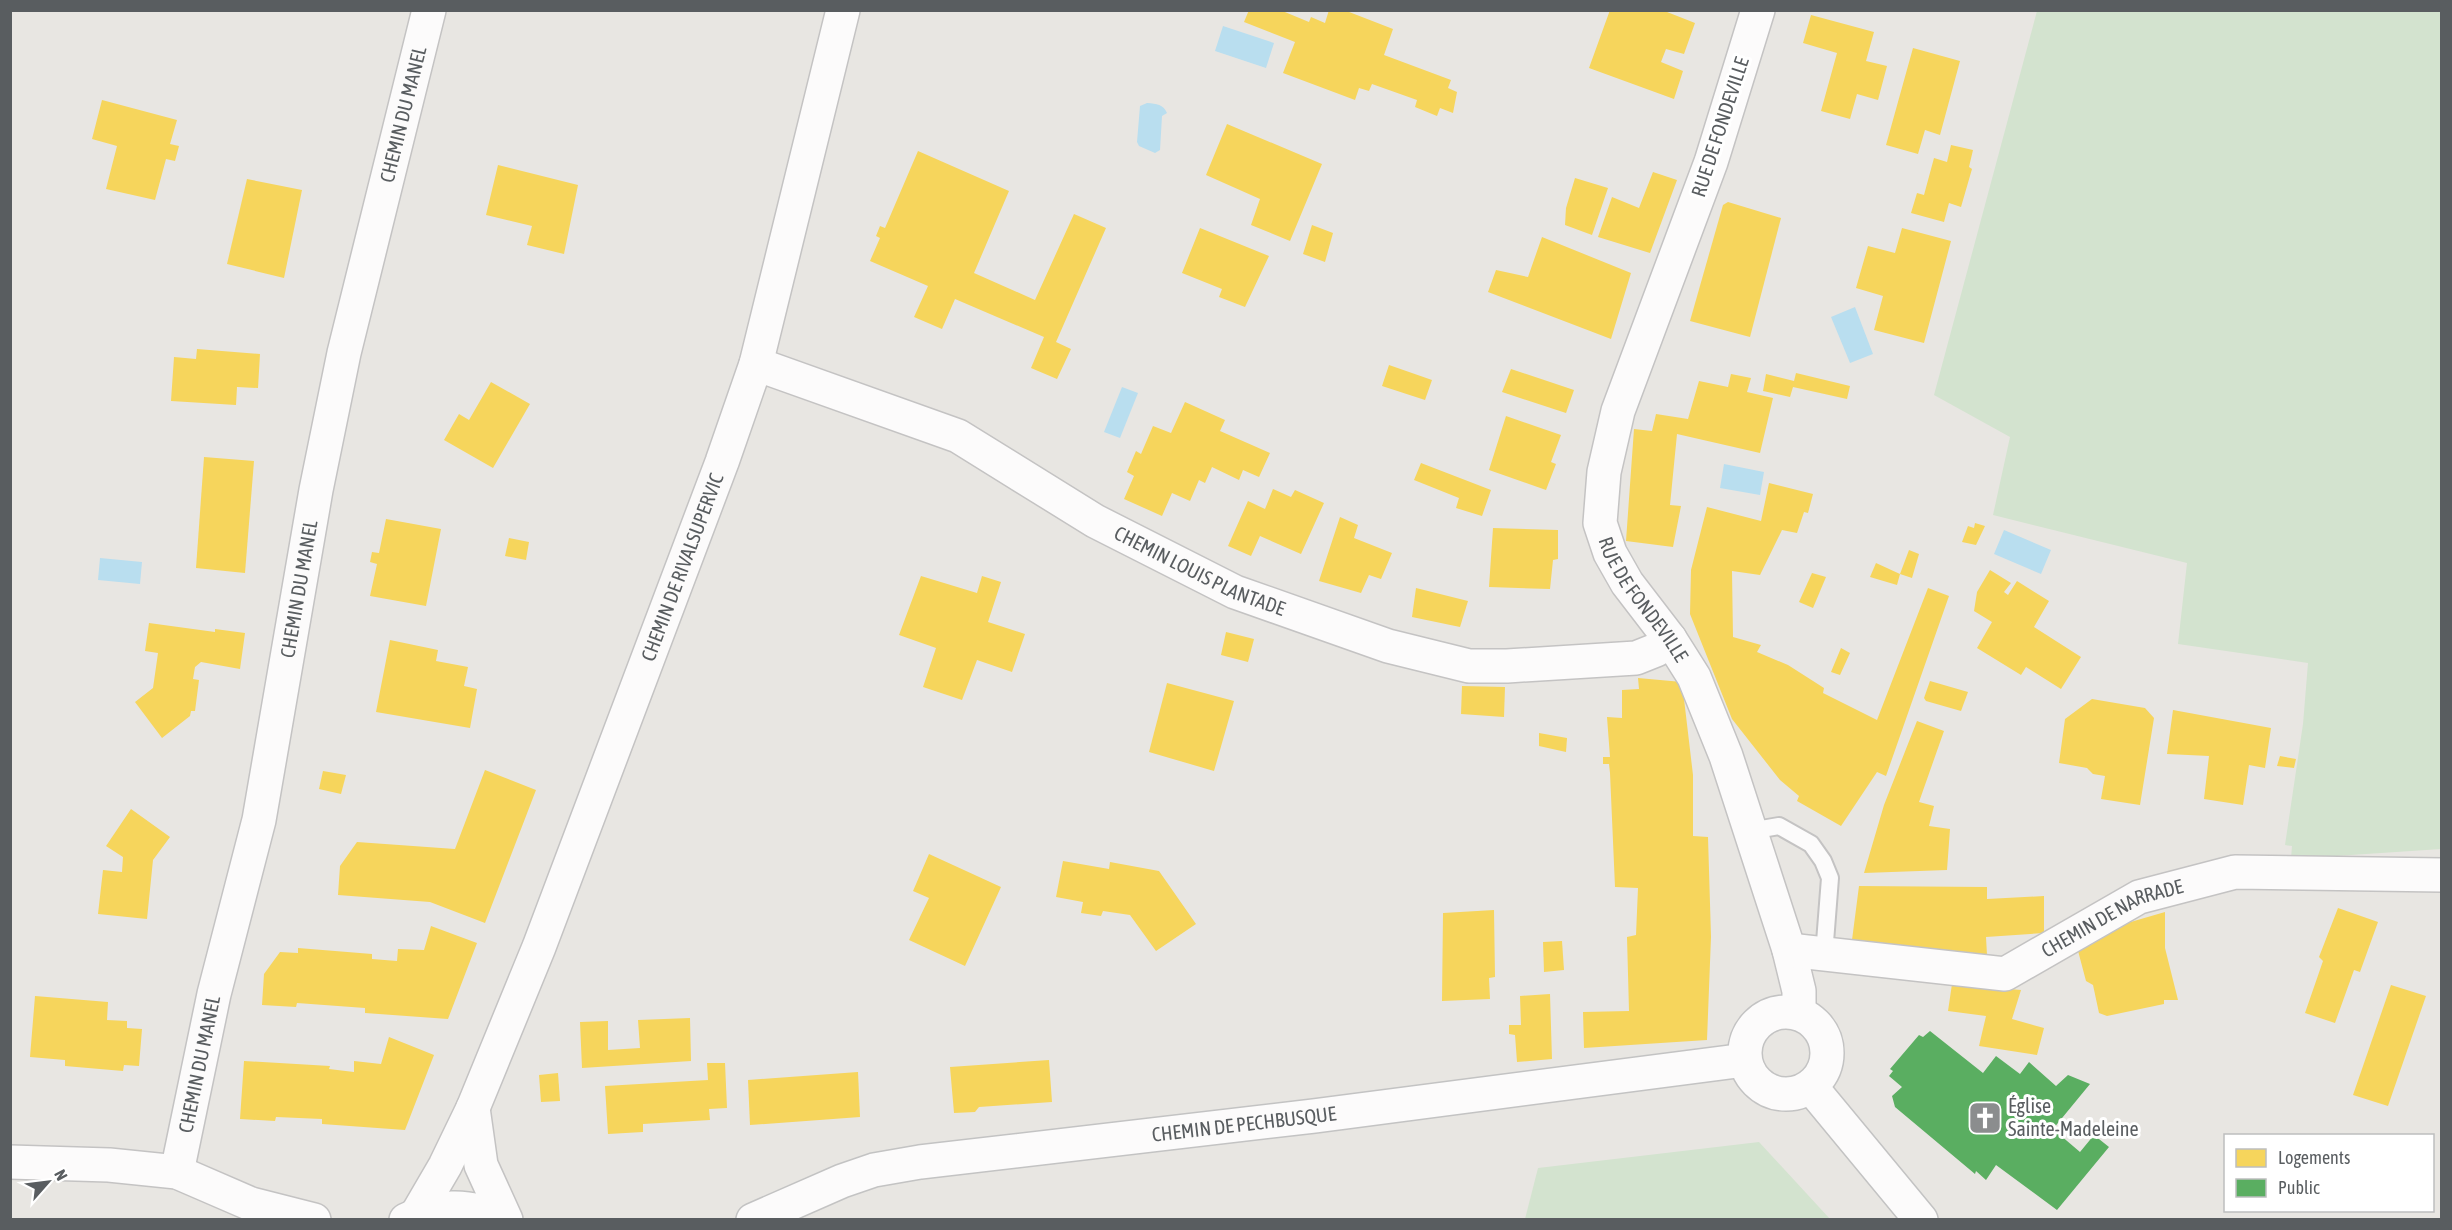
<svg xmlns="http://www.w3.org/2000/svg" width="2452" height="1230" font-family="'Asap Condensed',sans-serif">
	<rect width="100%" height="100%" fill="#e8e6e2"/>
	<g fill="#d3e3cf">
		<polygon points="2037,11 2441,11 2441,849 2291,859 2292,846 2285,845 2303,724 2308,663 2178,644 2187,563 1993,515 2010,437 1934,395"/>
		<polygon points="1759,1142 1830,1219 1525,1219 1538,1168"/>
	</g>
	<g fill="#b9deef">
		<polygon points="1223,26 1274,43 1266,68 1215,51"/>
		<path d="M1147,103c10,1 16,1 20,10l-5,3 -2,34 -5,3 -16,-7 -2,-4 3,-36z"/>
		<polygon points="1855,307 1873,354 1850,363 1831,317"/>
		<polygon points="1122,387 1138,393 1120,438 1104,432"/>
		<polygon points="1724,464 1764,472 1760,495 1720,488"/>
		<polygon points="2004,530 2051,550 2041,574 1994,554"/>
		<polygon points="100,558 142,562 140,584 98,580"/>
	</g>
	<g fill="#f6d55c">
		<polygon points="1249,10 1280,10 1309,22 1311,17 1325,23 1329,10 1344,10 1393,29 1384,55 1451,80 1448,88 1457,92 1453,113 1440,108 1437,116 1415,107 1417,100 1372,84 1369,91 1359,88 1355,100 1283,73 1295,42 1244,22"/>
		<polygon points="1610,10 1662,10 1695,23 1684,54 1666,49 1661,62 1683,71 1674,99 1589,68"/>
		<polygon points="1811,15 1874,32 1866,61 1887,66 1878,100 1857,94 1850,119 1821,111 1837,53 1803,43"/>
		<polygon points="1913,48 1960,61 1940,135 1925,130 1918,154 1886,145"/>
		<polygon points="102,100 177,120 170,144 179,146 175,161 166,159 155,200 106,189 117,146 92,139"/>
		<polygon points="1227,124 1322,164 1290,241 1251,225 1260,199 1206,175"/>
		<polygon points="1951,145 1973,150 1969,167 1972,169 1961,207 1949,203 1944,222 1911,213 1917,193 1924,195 1934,158 1947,162"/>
		<polygon points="918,151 1009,191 974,273 1035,300 1074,214 1106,228 1056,342 1071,349 1057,379 1031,368 1044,337 955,299 942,329 914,317 928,286 870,261 880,238 876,236 880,226 885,228"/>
		<polygon points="498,165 578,185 564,254 527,245 532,226 486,215"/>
		<polygon points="1653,172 1677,180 1650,253 1598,237 1612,197 1639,208"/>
		<polygon points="1575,178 1608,188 1592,235 1565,225 1566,208"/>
		<polygon points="247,179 302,190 284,278 227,264"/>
		<polygon points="1728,202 1781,218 1750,337 1690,321 1723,205"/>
		<polygon points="1312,225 1333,233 1325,262 1303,254"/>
		<polygon points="1200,228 1269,256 1245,307 1219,297 1222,289 1182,273"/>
		<polygon points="1902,228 1951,241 1924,343 1874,330 1883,296 1856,288 1868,246 1895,253"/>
		<polygon points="1542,237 1631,273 1611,339 1488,292 1496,270 1528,277"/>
		<polygon points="197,349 260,354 258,388 237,387 236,405 171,401 174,357 196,359"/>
		<polygon points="1389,365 1432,380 1425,400 1382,386"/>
		<polygon points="1511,369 1574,390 1566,413 1502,392"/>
		<polygon points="1796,373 1850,386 1847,399 1793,387 1790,397 1763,391 1766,374 1794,381"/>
		<polygon points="1731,374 1751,378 1747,392 1773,398 1760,453 1677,434 1670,505 1681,506 1673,547 1626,541 1634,429 1652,431 1656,414 1688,419 1699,381 1728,387"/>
		<polygon points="491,382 530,404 493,468 444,440 459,414 469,420"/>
		<polygon points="1185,402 1225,420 1220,431 1270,453 1259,477 1243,470 1239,480 1212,467 1205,483 1199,480 1190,501 1172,493 1162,516 1124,499 1134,476 1127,472 1136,451 1141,454 1153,426 1171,433"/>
		<polygon points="1506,416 1561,435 1551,462 1556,464 1546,490 1489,470"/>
		<polygon points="204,457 254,461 245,573 196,568"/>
		<polygon points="1421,463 1491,490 1482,516 1456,508 1459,498 1414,480"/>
		<polygon points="1769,483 1813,494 1808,513 1804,512 1797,533 1782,530 1760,575 1732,571 1733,637 1761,645 1757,652 1788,665 1824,688 1823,693 1877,720 1928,588 1949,596 1886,776 1877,772 1841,826 1797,801 1799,796 1780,780 1732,719 1690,614 1691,570 1707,507 1761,521"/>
		<polygon points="1273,489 1291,497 1295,490 1324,503 1301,554 1260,536 1251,556 1228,546 1248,501 1265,509"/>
		<polygon points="1340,517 1358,525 1354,538 1392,553 1381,579 1369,575 1361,593 1319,581"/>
		<polygon points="386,519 441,529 426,606 370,596 377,564 370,562 372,552 379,553"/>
		<polygon points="1975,523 1985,526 1976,545 1962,542 1968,526 1974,528"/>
		<polygon points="1493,528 1558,530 1558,559 1553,560 1550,589 1489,587"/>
		<polygon points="509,538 529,542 526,560 505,556"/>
		<polygon points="1909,550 1919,554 1912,578 1900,574"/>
		<polygon points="1876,563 1900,574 1897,585 1870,577"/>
		<polygon points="1990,570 2011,583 2004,592 2008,595 2017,581 2049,601 2034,627 2081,657 2061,689 2026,667 2021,675 1977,648 1992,622 1974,611 1977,592"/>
		<polygon points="1812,573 1826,577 1813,608 1799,602"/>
		<polygon points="921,576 977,593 982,576 1001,582 988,622 1025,634 1012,672 977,660 962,700 923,687 936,648 899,635"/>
		<polygon points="1416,588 1468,601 1460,627 1412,617"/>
		<polygon points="149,623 215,632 215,629 245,633 240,669 201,662 195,667 193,679 199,680 195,711 191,711 190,716 162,738 135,702 153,688 158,653 145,651"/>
		<polygon points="1226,632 1254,639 1248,662 1221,655"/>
		<polygon points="390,640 438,650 436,661 468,667 464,686 477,689 470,728 376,712"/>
		<polygon points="1841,648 1850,653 1840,675 1831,672"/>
		<polygon points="1638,678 1682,682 1693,775 1693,836 1708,837 1711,937 1707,1040 1584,1048 1583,1012 1629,1011 1627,937 1636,935 1638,888 1615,887 1610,773 1609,764 1603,764 1603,757 1610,757 1607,717 1622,718 1622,690 1639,689"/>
		<polygon points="1930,681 1968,692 1961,711 1926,701 1924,698"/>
		<polygon points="1167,683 1234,701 1214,771 1149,752"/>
		<polygon points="1462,686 1505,687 1504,717 1461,714"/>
		<polygon points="2092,699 2145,708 2154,718 2140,805 2101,799 2105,776 2093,774 2087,768 2059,763 2065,719"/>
		<polygon points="2173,710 2271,728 2265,768 2249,765 2243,805 2204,799 2209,756 2167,754"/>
		<polygon points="1917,721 1944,731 1919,802 1934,806 1929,826 1950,829 1947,870 1864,873 1884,805"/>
		<polygon points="1539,733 1567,738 1566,752 1539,746"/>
		<polygon points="2280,756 2296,759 2294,768 2277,766"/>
		<polygon points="485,770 536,790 485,923 430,902 338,895 340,866 357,842 455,849"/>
		<polygon points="323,771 346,775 341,794 319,789"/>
		<polygon points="131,809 170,837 153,860 147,919 98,914 103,870 122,872 123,857 106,846"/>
		<polygon points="929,854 1001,887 965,966 909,940 929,898 913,891"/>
		<polygon points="1063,861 1109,869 1110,862 1159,871 1196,924 1156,951 1130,915 1103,911 1101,916 1081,913 1083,902 1056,897"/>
		<polygon points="1859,886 1987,887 1987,899 2044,896 2044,933 1986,937 1987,955 1852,940"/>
		<polygon points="2338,908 2378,922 2360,972 2354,970 2335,1023 2305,1013 2323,961 2319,957"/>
		<polygon points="1494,910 1495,977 1489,978 1490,999 1442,1001 1443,913"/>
		<polygon points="2165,912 2165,948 2178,1000 2164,1000 2164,1004 2107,1016 2099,1013 2093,985 2086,981 2077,947 2110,928"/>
		<polygon points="431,926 477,943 448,1019 365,1013 365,1008 297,1003 296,1007 262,1005 264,974 280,952 298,953 298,948 372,954 372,959 397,961 398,949 424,950"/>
		<polygon points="1562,941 1564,970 1544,972 1543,942"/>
		<polygon points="1952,984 2021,990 2012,1019 2044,1028 2037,1055 1979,1046 1986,1016 1948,1011"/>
		<polygon points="2391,985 2426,996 2388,1106 2353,1095"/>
		<polygon points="1550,994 1552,1059 1517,1062 1515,1035 1509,1034 1509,1025 1521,1025 1520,996"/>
		<polygon points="35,996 108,1002 107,1020 127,1021 127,1028 142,1029 139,1066 124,1065 123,1071 65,1066 65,1060 30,1057"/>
		<polygon points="690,1018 691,1061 582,1068 580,1022 608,1021 608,1050 640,1048 638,1020"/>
		<polygon points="389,1037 434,1055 405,1130 322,1124 322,1119 276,1117 275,1121 240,1119 244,1061 330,1066 329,1069 354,1072 354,1061 381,1064"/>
		<polygon points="1049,1060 1052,1102 979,1107 975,1112 954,1113 950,1067"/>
		<polygon points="707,1063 725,1063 727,1108 709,1109 710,1120 643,1124 643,1132 608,1134 605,1086 708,1080"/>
		<polygon points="858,1072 860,1117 750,1125 748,1080"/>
		<polygon points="558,1073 560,1101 541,1102 539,1075"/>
	</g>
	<polygon fill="#5aae61" points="1930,1031 1983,1073 1996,1056 2020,1074 2029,1062 2056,1086 2068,1075 2090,1084 2053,1129 2080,1152 2094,1135 2109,1147 2057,1210 1996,1165 1986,1180 1976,1171 1975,1174 1895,1107 1892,1096 1902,1087 1889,1076 1893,1071 1890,1069 1919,1035 1923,1037"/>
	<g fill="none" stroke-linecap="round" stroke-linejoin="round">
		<defs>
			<polyline id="lane" points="1750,831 1779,826 1811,844 1823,861 1830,878 1824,955"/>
			<g id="street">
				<path id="s1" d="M1758,10l-47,152 -93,249 -14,61 -4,51 10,30 17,30 43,56 24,38 32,79 63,194 10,41v22"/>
				<path id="s2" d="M756,364l202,72 137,85 140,71 153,54 81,20h38l129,-8 20,-8 14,-11"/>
				<path id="s3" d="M1789,950l216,24 134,-77 96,-25 207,3"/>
				<polyline points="473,1108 481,1165 506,1220"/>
				<polyline points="10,1162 109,1165 177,1172 251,1204 314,1220"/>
				<path id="s4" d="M177,1172l37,-178 45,-174 57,-330 28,-137 85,-343"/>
				<path id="s5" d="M417,1214l28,-48 28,-58 66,-161 183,-485 34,-98 87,-354"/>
			</g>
			<g id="secondary">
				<circle cx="1786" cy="1053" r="41"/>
				<polyline points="1811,1087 1921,1220"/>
				<path d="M406,1220c28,-14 64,-18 92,0"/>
				<path id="s6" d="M753,1220l89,-39 32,-11 46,-8 394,-46 431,-56"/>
			</g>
		</defs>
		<use href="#lane" stroke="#c4c3c3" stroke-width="20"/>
		<use href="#street" stroke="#c4c3c3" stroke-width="36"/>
		<use href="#secondary" stroke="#c3c3c3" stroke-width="36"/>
		<use href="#lane" stroke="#fcfbfb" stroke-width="16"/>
		<use href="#street" stroke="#fcfbfb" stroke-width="33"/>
		<use href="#secondary" stroke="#fcfbfb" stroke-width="33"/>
	</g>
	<defs>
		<symbol id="church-square" viewBox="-11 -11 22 22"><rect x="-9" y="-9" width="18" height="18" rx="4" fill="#8b8d8e" stroke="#fff"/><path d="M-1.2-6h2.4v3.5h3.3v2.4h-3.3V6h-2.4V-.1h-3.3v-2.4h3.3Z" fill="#fff"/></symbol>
	</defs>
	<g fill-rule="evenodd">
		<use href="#church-square" x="1966" y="1099" width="38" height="38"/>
	</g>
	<g text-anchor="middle" stroke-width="6" stroke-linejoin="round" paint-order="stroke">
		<g font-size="20" fill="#595d60" stroke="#fff">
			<text dy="7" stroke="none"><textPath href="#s4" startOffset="1082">CHEMIN DU MANEL</textPath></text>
			<text transform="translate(1720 127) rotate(-72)" y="7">RUE DE FONDEVILLE</text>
			<text dy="7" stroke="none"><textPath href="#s5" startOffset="700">CHEMIN DE RIVALSUPERVIC</textPath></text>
			<text dy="7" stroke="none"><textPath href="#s2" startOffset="492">CHEMIN LOUIS PLANTADE</textPath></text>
			<text dy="7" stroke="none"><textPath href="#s4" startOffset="596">CHEMIN DU MANEL</textPath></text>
			<text dy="7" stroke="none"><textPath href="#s1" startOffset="627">RUE DE FONDEVILLE</textPath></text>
			<text dy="7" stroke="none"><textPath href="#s3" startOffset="339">CHEMIN DE NARRADE</textPath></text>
			<text dy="7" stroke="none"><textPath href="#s4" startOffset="110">CHEMIN DU MANEL</textPath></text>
			<text dy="7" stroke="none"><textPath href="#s6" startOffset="504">CHEMIN DE PECHBUSQUE</textPath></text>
		</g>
		<g font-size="20" fill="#595d60" stroke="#fff" text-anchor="start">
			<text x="2008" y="1113">Église<tspan x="2008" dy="23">Sainte-Madeleine</tspan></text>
		</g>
	</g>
	<rect width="2452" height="1230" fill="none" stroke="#595d60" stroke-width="24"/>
	<rect x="2224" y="1134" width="210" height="78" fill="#ffffff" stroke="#bdbebf" stroke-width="1.5"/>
	<rect x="2236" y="1149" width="30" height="18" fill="#f6d55c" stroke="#bdbebf" stroke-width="1.5"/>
	<text x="2278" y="1164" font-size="18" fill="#595d60">Logements</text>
	<rect x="2236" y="1179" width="30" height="18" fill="#5aae61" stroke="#bdbebf" stroke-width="1.5"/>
	<text x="2278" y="1194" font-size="18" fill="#595d60">Public</text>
	<g transform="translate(48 1182) rotate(62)" stroke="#ffffff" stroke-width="4.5" paint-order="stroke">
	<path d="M0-4.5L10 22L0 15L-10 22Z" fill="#595d60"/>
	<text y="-9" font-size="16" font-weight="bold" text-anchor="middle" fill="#595d60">N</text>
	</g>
</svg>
